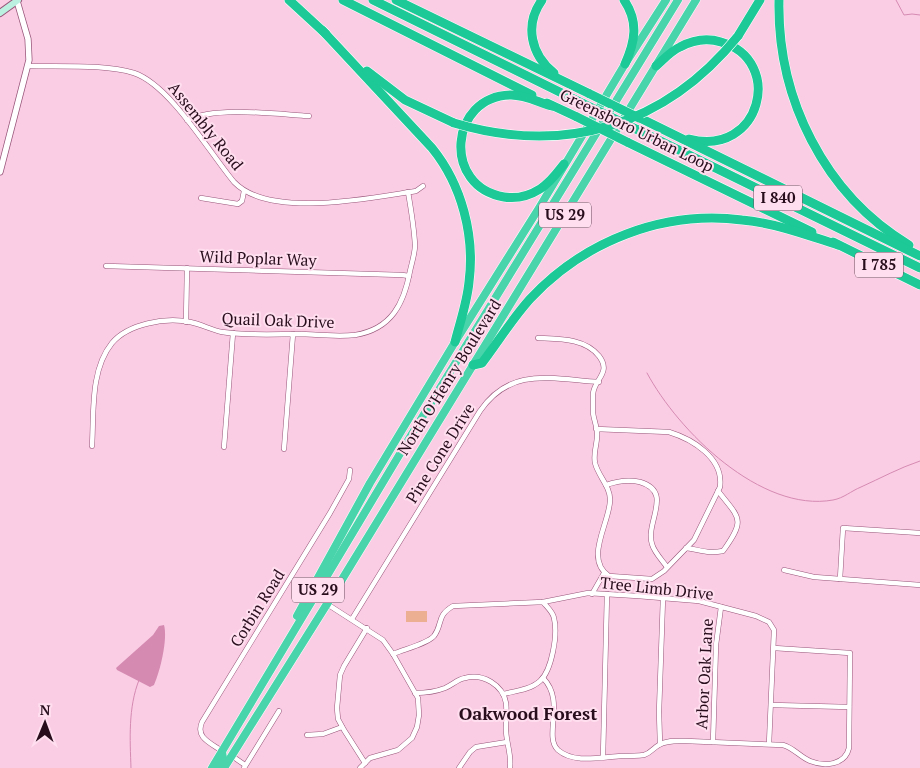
<svg xmlns="http://www.w3.org/2000/svg" width="920" height="768" font-family="'PT Serif',serif">
	<rect width="100%" height="100%" fill="#fbcde4"/>
	<rect fill="#edaf91" x="406" y="611" width="21" height="11"/>
	<path fill="#d58ab2" d="M164,625c4,14 -4,47 -10,60l-4,2 -33,-17 -1,-2 37,-33 6,-9z"/>
	<g fill="none" stroke-linecap="round" stroke-linejoin="round">
		<g stroke="#d58ab2" stroke-width="1">
			<polyline points="896,0 904,15 912,14 920,15"/>
			<path d="M647,373c31,58 114,140 186,127 11,-2 18,-9 28,-13 20,-9 38,-19 59,-26"/>
			<path d="M131,768c-1,-29 -3,-60 8,-88"/>
		</g>
		<defs>
			<g id="minor">
				<path d="M28,66c31,1 77,-2 106,7 36,12 75,79 100,109 35,37 136,16 182,9l7,-5"/>
				<path d="M187,120c29,-14 89,-6 122,-4"/>
				<polyline points="201,198 238,204 242,201 244,191"/>
				<polyline points="106,266 402,275 409,276"/>
				<polyline points="186,322 187,268"/>
				<path d="M538,338c21,1 47,0 61,18 13,17 -5,23 -6,38 0,6 0,13 0,19 1,8 5,16 4,23 0,9 -4,17 -2,27 3,13 16,24 15,38 -1,23 -26,58 -1,75l43,3 12,-8 30,-31 26,-53c4,-29 -28,-48 -51,-55l-73,-3"/>
				<path d="M92,446c2,-33 -2,-76 20,-103 16,-19 53,-26 78,-21 11,2 21,8 32,10 26,4 54,2 80,2 17,1 36,3 53,1 37,-6 49,-32 55,-64 2,-9 5,-18 5,-26 -1,-18 -4,-36 -7,-53"/>
				<polyline points="224,447 233,333"/>
				<polyline points="284,449 293,334"/>
				<path d="M606,485c11,-4 22,-6 34,-3 34,10 5,40 12,62 2,8 10,16 15,23"/>
				<path d="M686,548c15,2 22,6 37,3 23,-32 17,-32 -5,-60"/>
				<polyline points="784,570 814,577 920,585"/>
				<polyline points="840,579 843,528 920,533"/>
				<polyline points="592,594 604,573"/>
				<polyline points="543,602 588,593 638,596 699,601 756,616 769,622 774,630 769,744"/>
				<polyline points="327,604 383,640 393,654 418,698 419,715 417,727 412,738 398,750 370,758 360,768"/>
				<path d="M352,619l128,-208c31,-45 72,-32 119,-29"/>
				<path d="M393,654c11,-5 34,-10 41,-18 9,-12 2,-20 19,-30l90,-4c4,5 10,10 11,16 4,16 -2,52 -14,63 -10,9 -25,10 -37,13"/>
				<path d="M543,678c23,23 0,58 15,72 16,14 43,7 63,6 7,0 15,0 23,-1 7,-2 9,-7 15,-10 8,-5 18,-4 27,-4l97,4c11,3 17,12 27,16 15,6 35,4 39,-13l1,-95 -76,-5"/>
				<path d="M415,693c10,0 20,-1 30,-5 7,-3 13,-9 20,-10 18,-5 38,7 41,25 1,8 0,16 0,23 -1,14 6,28 4,42"/>
				<polyline points="772,705 849,707"/>
				<polyline points="307,735 323,734 342,727"/>
				<polyline points="713,742 716,645 721,607"/>
				<polyline points="660,744 659,712 663,598"/>
				<path d="M222,751c-11,-8 -27,-13 -20,-29l128,-209 19,-34 1,-9"/>
				<polyline points="232,756 245,765"/>
				<polyline points="603,757 607,594"/>
				<polyline points="365,763 344,730 338,719 337,708 340,675 344,666 367,628"/>
				<polyline points="244,768 279,711"/>
				<polyline points="459,768 470,752 476,747 507,742"/>
			</g>
			<polyline id="tertiary" points="0,172 29,60 28,39 17,1"/>
			<polyline id="secondary" points="0,13 18,0"/>
			<g id="trunk">
				<polyline points="297,616 370,483 455,342 539,208 625,64 666,0"/>
				<polyline points="212,768 407,442 678,0"/>
				<polyline points="218,768 223,758 222,752"/>
				<polyline points="224,768 327,604 696,0"/>
			</g>
			<g id="motorway">
				<polyline points="289,0 326,34"/>
				<polyline points="343,0 532,95"/>
				<polyline points="373,0 584,104"/>
				<polyline points="396,0 590,94"/>
				<path d="M542,0c-18,25 -11,55 12,73"/>
				<path d="M624,0c15,22 11,42 1,64"/>
				<path d="M779,0c-2,98 45,194 130,245"/>
				<path d="M322,30l110,118c30,37 43,88 37,134 -2,21 -9,40 -14,60"/>
				<polyline points="738,36 760,0"/>
				<path d="M656,66c8,-7 15,-15 24,-19 13,-7 28,-9 41,-5 64,18 40,116 -32,97"/>
				<polyline points="367,71 405,100 454,123"/>
				<polyline points="547,103 577,117"/>
				<path d="M552,106c-14,-4 -27,-11 -41,-11 -62,1 -69,92 -7,102 13,2 25,-1 36,-8 10,-6 17,-16 24,-25"/>
				<polyline points="642,119 920,256"/>
				<polyline points="636,129 920,268"/>
				<polyline points="627,142 812,232"/>
				<polyline points="833,242 920,285"/>
				<path d="M473,365l9,-2c16,-21 30,-44 48,-64 54,-58 133,-89 212,-79 33,3 65,15 96,25"/>
			</g>
		</defs>
		<use href="#minor" stroke="#975579" stroke-width="5.5"/>
		<use href="#tertiary" stroke="#975579" stroke-width="7"/>
		<use href="#secondary" stroke="#975579" stroke-width="8"/>
		<use href="#trunk" stroke="#fff" stroke-width="9"/>
		<use href="#motorway" stroke="#fff" stroke-width="10"/>
		<use href="#minor" stroke="#fff" stroke-width="4.5"/>
		<use href="#tertiary" stroke="#fff" stroke-width="5.5"/>
		<use href="#secondary" stroke="#bbefe0" stroke-width="6"/>
		<use href="#trunk" stroke="#4ad4ac" stroke-width="8"/>
		<use href="#motorway" stroke="#1cc997" stroke-width="9"/>
		<defs>
			<g id="motorway-bridge">
				<polyline points="590,94 639,118"/>
				<polyline points="584,104 636,129"/>
				<polyline points="577,117 627,142"/>
				<path d="M454,123c111,33 211,3 284,-87"/>
			</g>
		</defs>
		<use href="#motorway-bridge" stroke="#fff" stroke-width="10" stroke-linecap="butt"/>
		<use href="#motorway-bridge" stroke="#1cc997" stroke-width="9"/>
	</g>
	<g text-anchor="middle" stroke-width="4" stroke-linejoin="round" paint-order="stroke">
		<g fill="#ffdfef" stroke="#684c5c" stroke-width="1">
			<rect x="754" y="185.5" width="48" height="25" rx="4"/>
			<rect x="539" y="202.5" width="52" height="25" rx="4"/>
			<rect x="855" y="252.5" width="48" height="25" rx="4"/>
			<rect x="292" y="577.5" width="52" height="25" rx="4"/>
		</g>
		<g font-size="15" font-weight="bold" fill="#280d1d">
			<text x="778" y="203">I 840</text>
			<text x="565" y="220">US 29</text>
			<text x="879" y="270">I 785</text>
			<text x="318" y="595">US 29</text>
		</g>
		<g font-size="16" fill="#280d1d" stroke="#ffdfef">
			<text transform="translate(206 126) rotate(51)" y="6">Assembly Road</text>
			<text transform="translate(637 130) rotate(26)" y="6">Greensboro Urban Loop</text>
			<text transform="translate(258 258) rotate(2)" y="6">Wild Poplar Way</text>
			<text transform="translate(278 320) rotate(2)" y="6">Quail Oak Drive</text>
			<text transform="translate(449 377) rotate(-58)" y="6">North O'Henry Boulevard</text>
			<text transform="translate(440 453) rotate(-58)" y="6">Pine Cone Drive</text>
			<text transform="translate(657 588) rotate(6)" y="6">Tree Limb Drive</text>
			<text transform="translate(257 608) rotate(-58)" y="6">Corbin Road</text>
			<text transform="translate(704 674) rotate(-87)" y="6">Arbor Oak Lane</text>
		</g>
		<g font-size="18" font-weight="bold" fill="#280d1d" stroke="#ffdfef">
			<text x="528" y="720">Oakwood Forest</text>
		</g>
	</g>
	<g transform="translate(45 723) rotate(1)" stroke="#ffdfef" stroke-width="4" paint-order="stroke">
	<path d="M0-4L9 19L0 12L-9 19Z" fill="#280d1d"/>
	<text y="-8" font-size="14" font-weight="bold" text-anchor="middle" fill="#280d1d">N</text>
	</g>
</svg>
